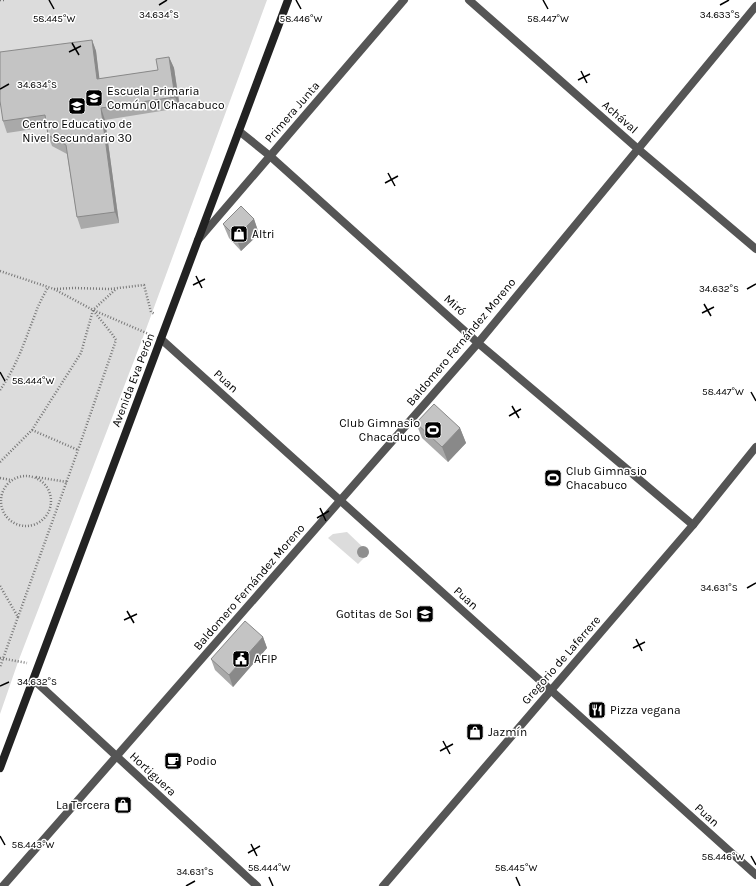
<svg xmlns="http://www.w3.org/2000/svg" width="756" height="886" font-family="Karla,sans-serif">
	<rect width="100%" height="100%" fill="#fff"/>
	<g fill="#dcdcdc">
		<polygon points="0,0 267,0 145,332 18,662 0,714"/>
		<polygon points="347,532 369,553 358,564 328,538 333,534"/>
	</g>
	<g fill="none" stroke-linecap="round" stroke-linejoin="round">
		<g stroke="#777" stroke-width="2.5" stroke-dasharray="1 2" stroke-linecap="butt">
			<polyline points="0,0 5,0"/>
			<polyline points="0,271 54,289 93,310 151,335"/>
			<polyline points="54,289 74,288 110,289 144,285 151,312 155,314"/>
			<path d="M0,390c18,-26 25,-50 36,-78 3,-9 8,-17 12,-25"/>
			<polyline points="32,430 78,450"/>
			<polyline points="0,462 32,430 81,353 93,310 116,289"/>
			<circle cx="26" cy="501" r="25"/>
			<polyline points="36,477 67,482"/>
			<polyline points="0,478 11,480"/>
			<polyline points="0,586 18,617 0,667"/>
			<polyline points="18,617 78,450 116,340 112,334 93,310"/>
			<polyline points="0,658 27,663"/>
		</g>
		<g stroke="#555" stroke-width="8">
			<polyline points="469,0 638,149 756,249"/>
			<polyline points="239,131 270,156 478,343 693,525"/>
			<polyline points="198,240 404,0"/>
			<path d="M161,339c199,178 396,358 595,536"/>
			<polyline points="34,680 257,886"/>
			<polyline points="3,886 478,343 756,6"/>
			<polyline points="383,886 693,525 756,447"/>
		</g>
		<polyline stroke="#222" stroke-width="8" points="0,768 288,0"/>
	</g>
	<circle fill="#8f8f8f" cx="363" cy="552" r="6"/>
	<g fill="#a9a9a9">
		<polygon points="92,40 96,51 99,79 158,70 169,57 174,68 180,108 105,120 119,223 81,229 77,217 67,154 52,146 48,135 47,127 7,133 3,121"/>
		<polygon points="254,219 259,234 241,251 229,238 223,224"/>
		<polygon points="416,423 460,428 466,443 448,462 422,438"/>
		<polygon points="263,637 267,648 233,687 215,670 211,659"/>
	</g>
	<g fill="#898989">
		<polygon points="92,40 96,51 101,91 97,79"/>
		<polygon points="169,57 174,68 180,108 175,97"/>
		<polygon points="101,108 105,120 119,223 115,212"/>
		<polygon points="254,219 259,234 241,251 236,237"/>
		<polygon points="460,428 466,443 448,462 442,447"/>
		<polygon points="263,637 267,648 233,687 229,675"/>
	</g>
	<g fill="#c4c4c4" stroke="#898989">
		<polygon points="92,40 97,79 158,70 156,59 169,57 175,97 101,108 115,212 77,217 66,145 48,135 45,115 3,121 0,101 0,52"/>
		<polygon points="241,206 254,219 236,237 223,224"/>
		<polygon points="434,404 460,428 442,447 416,423"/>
		<polygon points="245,621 263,637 229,675 211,659"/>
	</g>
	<path fill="none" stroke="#000" stroke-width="1.5" d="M49,0l5,9M296,0l5,9M543,0l5,9M159,5l8,-5M720,5l9,-5M72,43l7,12M69,52l12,-6M581,71l6,12M578,80l12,-6M0,89l9,-5M388,173l7,13M385,183l13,-7M196,276l6,12M193,285l12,-6M747,289l9,-5M704,304l7,12M702,313l12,-6M0,372l5,9M751,392l5,9M512,406l7,12M509,416l12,-7M320,508l6,13M317,518l12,-7M747,588l9,-5M127,611l7,12M124,620l13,-6M636,639l6,12M633,648l12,-6M0,686l9,-4M443,741l7,13M440,751l13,-7M0,836l5,9M251,844l6,12M248,853l12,-7M751,856l5,9M269,877l4,9M516,877l4,9M186,886l9,-5"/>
	<defs>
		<symbol id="school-square" viewBox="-11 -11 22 22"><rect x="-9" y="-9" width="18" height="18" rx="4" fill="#000" stroke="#fff"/><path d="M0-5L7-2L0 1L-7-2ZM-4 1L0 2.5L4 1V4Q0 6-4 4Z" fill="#fff"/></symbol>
		<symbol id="shop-square" viewBox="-11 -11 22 22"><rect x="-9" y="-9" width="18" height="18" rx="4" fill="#000" stroke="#fff"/><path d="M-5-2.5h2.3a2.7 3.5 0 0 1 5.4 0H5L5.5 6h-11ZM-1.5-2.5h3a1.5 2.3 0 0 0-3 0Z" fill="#fff"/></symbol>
		<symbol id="stadium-square" viewBox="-11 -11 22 22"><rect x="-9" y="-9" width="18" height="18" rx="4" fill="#000" stroke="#fff"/><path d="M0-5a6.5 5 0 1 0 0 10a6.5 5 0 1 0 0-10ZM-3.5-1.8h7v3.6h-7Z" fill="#fff"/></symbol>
		<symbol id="civic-square" viewBox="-11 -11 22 22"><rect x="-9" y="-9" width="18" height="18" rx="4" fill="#000" stroke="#fff"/><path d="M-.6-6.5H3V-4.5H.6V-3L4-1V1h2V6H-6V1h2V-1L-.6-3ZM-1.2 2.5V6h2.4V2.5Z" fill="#fff"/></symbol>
		<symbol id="restaurant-square" viewBox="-11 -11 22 22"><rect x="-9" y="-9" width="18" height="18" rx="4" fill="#000" stroke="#fff"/><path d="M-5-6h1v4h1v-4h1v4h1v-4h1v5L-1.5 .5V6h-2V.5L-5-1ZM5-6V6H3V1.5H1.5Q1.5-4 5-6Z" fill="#fff"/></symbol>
		<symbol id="cafe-square" viewBox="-11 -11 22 22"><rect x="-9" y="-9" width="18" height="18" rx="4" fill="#000" stroke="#fff"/><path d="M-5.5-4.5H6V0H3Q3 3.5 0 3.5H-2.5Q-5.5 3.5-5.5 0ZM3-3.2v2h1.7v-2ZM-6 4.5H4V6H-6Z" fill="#fff"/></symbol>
	</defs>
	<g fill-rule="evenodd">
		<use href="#school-square" x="84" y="88" width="20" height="20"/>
		<use href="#school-square" x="67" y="96" width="20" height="20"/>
		<use href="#shop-square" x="229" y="224" width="20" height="20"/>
		<use href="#stadium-square" x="423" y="420" width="20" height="20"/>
		<use href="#stadium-square" x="543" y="468" width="20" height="20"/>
		<use href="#school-square" x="415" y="604" width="20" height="20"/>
		<use href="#civic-square" x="231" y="649" width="20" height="20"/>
		<use href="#restaurant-square" x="587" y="700" width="20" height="20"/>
		<use href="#shop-square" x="465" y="722" width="20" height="20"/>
		<use href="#cafe-square" x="163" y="751" width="20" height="20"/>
		<use href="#shop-square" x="113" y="795" width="20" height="20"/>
	</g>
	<g text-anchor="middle" stroke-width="3" stroke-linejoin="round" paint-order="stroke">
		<g font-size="12" fill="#000" stroke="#fff" text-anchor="start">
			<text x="107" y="95">Escuela Primaria<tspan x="107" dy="14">Común 01 Chacabuco</tspan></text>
			<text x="77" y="128" text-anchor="middle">Centro Educativo de<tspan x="77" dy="14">Nivel Secundario 30</tspan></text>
			<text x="252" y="238">Altri</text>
			<text x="420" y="427" text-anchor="end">Club Gimnasio<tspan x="420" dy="14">Chacaduco</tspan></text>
			<text x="566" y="475">Club Gimnasio<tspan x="566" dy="14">Chacabuco</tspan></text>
			<text x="412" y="618" text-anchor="end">Gotitas de Sol</text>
			<text x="254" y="663">AFIP</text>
			<text x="610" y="714">Pizza vegana</text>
			<text x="488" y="736">Jazmín</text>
			<text x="186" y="765">Podio</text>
			<text x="110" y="809" text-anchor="end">La Tercera</text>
		</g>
		<g font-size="12" fill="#000" stroke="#fff">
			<text transform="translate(292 112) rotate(-49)" y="4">Primera Junta</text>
			<text transform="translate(620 117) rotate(41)" y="4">Achával</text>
			<text transform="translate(455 305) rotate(42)" y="4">Miró</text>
			<text transform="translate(461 342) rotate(-50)" y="4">Baldomero Fernández Moreno</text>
			<text transform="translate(133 380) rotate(-69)" y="4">Avenida Eva Perón</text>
			<text transform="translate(226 381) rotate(42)" y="4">Puan</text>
			<text transform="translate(249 587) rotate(-49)" y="4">Baldomero Fernández Moreno</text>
			<text transform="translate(466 598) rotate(42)" y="4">Puan</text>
			<text transform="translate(561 660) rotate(-49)" y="4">Gregorio de Laferrere</text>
			<text transform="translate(153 774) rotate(43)" y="4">Hortiguera</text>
			<text transform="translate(707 815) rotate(42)" y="4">Puan</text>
		</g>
	</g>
	<g font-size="10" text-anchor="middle" fill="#000" stroke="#fff" stroke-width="3" stroke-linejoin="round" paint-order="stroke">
		<text x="720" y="18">34.633°S</text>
		<text x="159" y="18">34.634°S</text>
		<text x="54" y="22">58.445°W</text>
		<text x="301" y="22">58.446°W</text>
		<text x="548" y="22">58.447°W</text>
		<text x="37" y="88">34.634°S</text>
		<text x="719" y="292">34.632°S</text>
		<text x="33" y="384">58.444°W</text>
		<text x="723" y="395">58.447°W</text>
		<text x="719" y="591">34.631°S</text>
		<text x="37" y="685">34.632°S</text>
		<text x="33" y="848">58.443°W</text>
		<text x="723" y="860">58.446°W</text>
		<text x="269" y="871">58.444°W</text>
		<text x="516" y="871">58.445°W</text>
		<text x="195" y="875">34.631°S</text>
	</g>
</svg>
